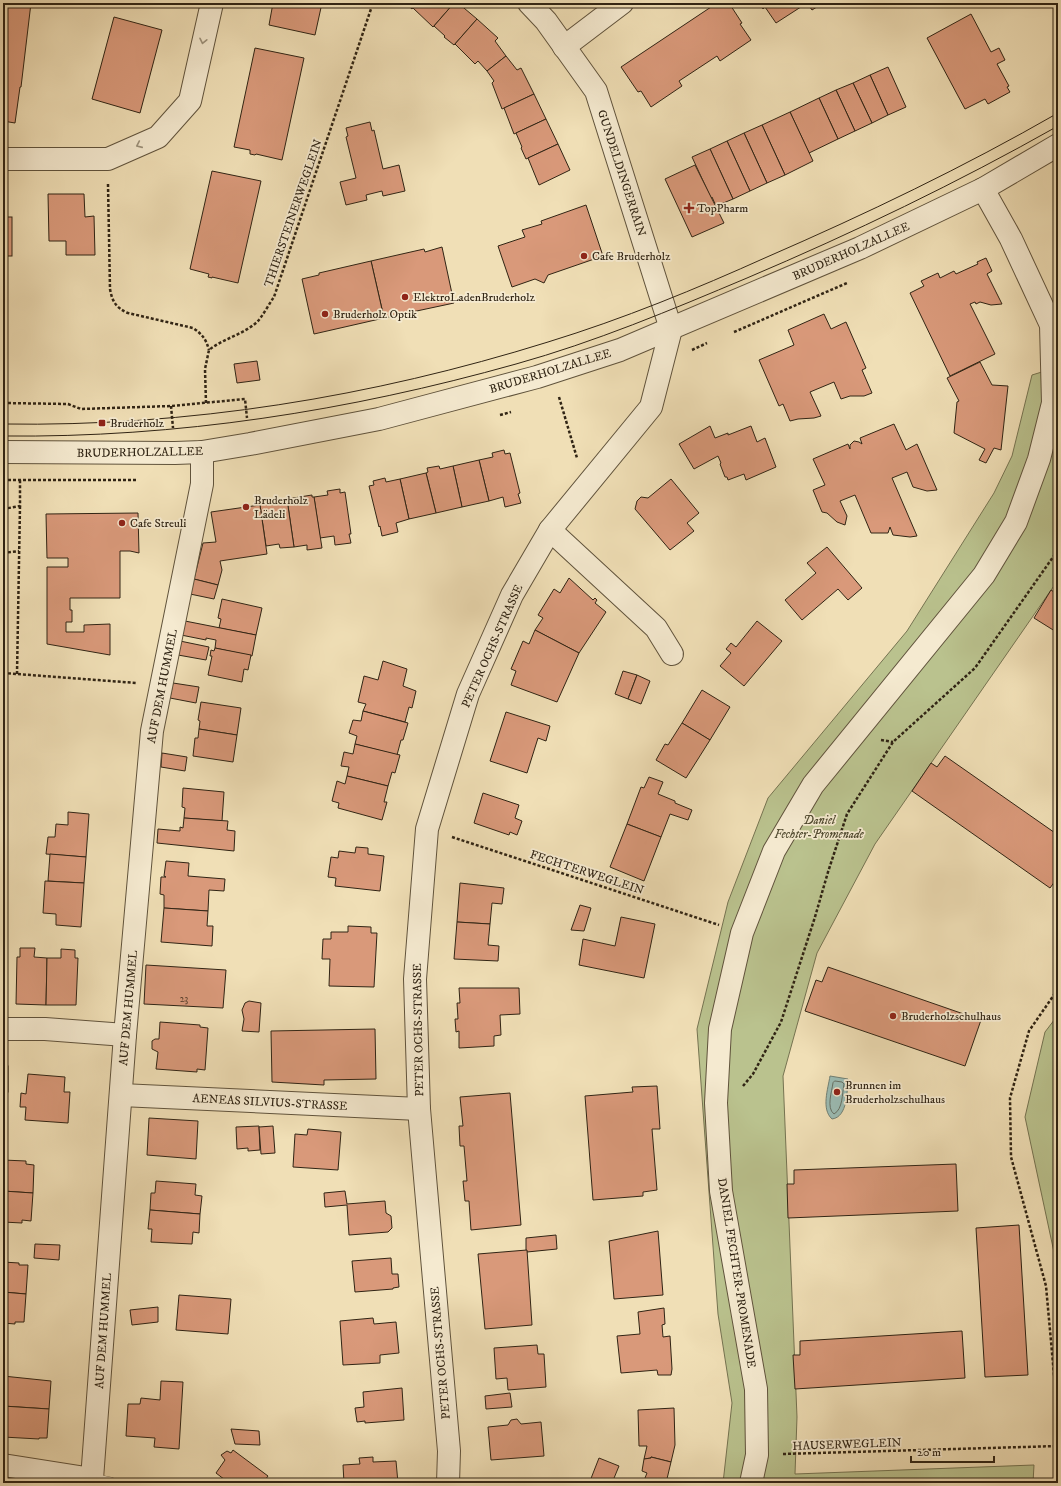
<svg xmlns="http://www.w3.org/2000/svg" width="1061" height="1486" font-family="'IM FELL DW Pica',serif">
	<rect width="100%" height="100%" fill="#f0dfb6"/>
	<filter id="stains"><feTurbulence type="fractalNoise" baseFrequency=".005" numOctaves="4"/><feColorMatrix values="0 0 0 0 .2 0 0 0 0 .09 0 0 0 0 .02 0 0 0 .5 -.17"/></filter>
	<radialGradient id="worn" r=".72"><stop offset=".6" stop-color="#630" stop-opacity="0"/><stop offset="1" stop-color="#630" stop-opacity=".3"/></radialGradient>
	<g fill="#bac28e" stroke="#757351">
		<polygon points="1058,367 1058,580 875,844 817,953 783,1076 797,1417 795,1474 1034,1465 1033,1483 723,1483 732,1403 718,1314 697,1029 728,902 768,798 907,631 994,493 1012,456 1032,375"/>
		<polygon points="1058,1015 1058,1271 1025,1117 1045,1032"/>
	</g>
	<path fill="#9bbcb4" stroke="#707f74" d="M830,1076l18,3c-1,11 0,38 -16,40 -11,-10 -4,-30 -2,-43z"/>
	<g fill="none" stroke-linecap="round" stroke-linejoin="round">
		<path stroke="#667064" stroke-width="1" d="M835,1081l7,1 2,2c-2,10 -1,25 -10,30 -8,-6 -2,-23 -1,-31z"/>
	</g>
	<g fill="#d9997a" stroke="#302414">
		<polygon points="3,3 31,3 21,87 20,87 15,123 3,121"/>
		<polygon points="273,3 322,3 315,35 269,25"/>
		<polygon points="405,3 417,3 412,9"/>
		<polygon points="417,3 454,3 433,27 413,8"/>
		<polygon points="454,3 458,3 477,19 454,45 444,37 445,36 434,26"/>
		<polygon points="717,3 729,3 742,23 740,24 751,40 720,61 717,56 679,81 682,86 651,107 641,91 638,92 621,67"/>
		<polygon points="759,3 823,3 812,10 807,3 776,23 765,7 763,9"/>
		<polygon points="971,14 991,52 999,48 1005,60 997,64 1009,86 1007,87 1010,92 988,104 985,99 965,109 927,38"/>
		<polygon points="114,17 162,30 140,113 92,99"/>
		<polygon points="477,19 498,38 495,41 506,56 487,71 478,61 475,64 455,44"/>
		<polygon points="255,48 304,58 282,160 256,154 255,155 250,154 250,150 234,147"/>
		<polygon points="506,56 517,70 521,68 534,94 502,109 492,83 494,81 487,71"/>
		<polygon points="888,67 906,107 888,115 870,75"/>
		<polygon points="870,75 888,115 872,123 853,83"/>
		<polygon points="853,83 872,123 855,131 836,90"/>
		<polygon points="836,90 855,131 838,139 819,98"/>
		<polygon points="534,94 546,119 514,134 504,108"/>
		<polygon points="819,98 838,139 809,153 790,112"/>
		<polygon points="790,112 813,161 785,175 762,125"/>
		<polygon points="546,119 558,144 526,159 521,148 522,147 516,133"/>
		<polygon points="370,122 372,131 374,130 383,169 399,165 405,191 383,196 382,191 366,195 367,200 346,205 340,182 356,178 346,137 348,136 346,128"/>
		<polygon points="762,125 785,175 767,183 744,133"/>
		<polygon points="744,133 767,183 750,191 727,141"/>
		<polygon points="727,141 750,191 733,199 710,149"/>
		<polygon points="558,144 570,170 539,185 528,158"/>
		<polygon points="710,149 733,199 716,206 712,197 711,198 692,157"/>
		<polygon points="695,165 724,223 692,237 665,179"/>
		<polygon points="212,171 261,181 238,283 212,277 212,278 208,277 209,274 190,269"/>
		<polygon points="48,194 84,194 85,217 94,216 95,255 66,255 66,241 49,241"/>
		<polygon points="586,205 603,256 548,275 544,283 535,279 512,287 498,246 525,237 522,230 542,224 541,221"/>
		<rect x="3" y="217" width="9" height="39"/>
		<polygon points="442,247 454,303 384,318 371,261 424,249 425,252"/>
		<polygon points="986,258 992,271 987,274 1002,304 991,305 980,302 976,304 975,302 970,304 995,354 950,376 910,293 924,286 921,281 938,273 940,278 954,271 956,274 978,264 977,262"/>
		<polygon points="371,261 384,318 314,334 302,279 319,275 319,273"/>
		<polygon points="824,314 831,329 846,322 866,368 862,370 872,393 864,396 850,396 841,399 834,382 810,392 821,416 814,418 798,419 790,421 783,404 779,406 759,360 794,345 788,330"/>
		<polygon points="257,361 260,380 237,383 234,364"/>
		<polygon points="980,362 992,385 1008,386 1001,450 994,448 986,463 979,460 985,449 954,433 957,402 959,401 947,378"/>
		<polygon points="894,424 906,450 917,444 937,490 927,491 913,487 907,472 892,478 917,536 910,537 893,535 890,527 888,533 871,533 855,495 840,501 847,516 845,525 837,522 827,513 822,512 813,490 825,485 813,459 848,444 850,449 850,445 854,441 859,442 862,444 860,438"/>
		<polygon points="710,426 715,438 728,433 728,435 751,426 757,442 765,438 776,467 746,480 744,474 728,480 727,477 725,477 720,464 721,463 718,456 694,469 679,444"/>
		<polygon points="504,450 505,454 510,453 520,493 518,494 521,503 505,507 503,497 489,501 479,460 493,457 492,453"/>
		<polygon points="479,460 489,501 462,507 453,466"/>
		<polygon points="439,466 440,469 453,466 462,507 436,513 426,473 428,472 427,468"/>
		<polygon points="426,473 436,513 409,519 400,479"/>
		<polygon points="385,478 386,482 400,479 409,519 396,523 398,532 382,536 380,526 379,527 369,486 374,485 373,481"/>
		<polygon points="671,479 699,513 687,523 694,531 670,550 635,509 637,501 641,497 648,498"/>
		<polygon points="340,489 340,493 345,492 351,534 349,534 351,543 335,545 334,536 320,538 314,497 328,495 327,491"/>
		<polygon points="312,495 312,497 314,497 322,548 307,550 307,545 294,547 287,499"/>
		<polygon points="287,499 294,547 280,548 279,544 266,546 260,505 262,504 262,502"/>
		<polygon points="260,505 267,554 220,561 222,570 218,585 194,579 203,543 216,542 211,512"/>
		<polygon points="138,513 139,553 130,551 120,551 120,598 70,598 70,610 72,610 72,622 66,622 66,632 84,632 84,625 110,624 110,655 47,644 47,567 68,567 68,558 47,558 46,514"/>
		<polygon points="827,547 862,588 848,600 838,589 802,620 785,600 816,573 807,563"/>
		<polygon points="569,578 593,600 595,598 597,600 595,603 606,612 579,653 535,630 543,618 538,615 554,589 560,593"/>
		<polygon points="194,579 218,585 214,599 190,594"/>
		<polygon points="1051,590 1057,594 1058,592 1058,633 1034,618"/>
		<polygon points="222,599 262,608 256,635 219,628 221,619 218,618"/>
		<polygon points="185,621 256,635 252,656 215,648 216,640 206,638 206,640 181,635"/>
		<polygon points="757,621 782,641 744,686 720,666 731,653 726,649 731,643 736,647"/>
		<polygon points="535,630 579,653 557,702 511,685 516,671 511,669 523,641 529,644"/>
		<polygon points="180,641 209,647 206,660 178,655"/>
		<polygon points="215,648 251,655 248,670 244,669 242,682 208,675 212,656 210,656 211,650 214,651"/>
		<polygon points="383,661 407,669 403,686 416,691 412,708 409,707 405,722 363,711 366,704 358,702 364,676 378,680"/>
		<polygon points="623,671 637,675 628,699 615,694"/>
		<polygon points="637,675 650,681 641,704 628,699"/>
		<polygon points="173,683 199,687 196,703 170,698"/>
		<polygon points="3,685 5,686 7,690 6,697 3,699"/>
		<polygon points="702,690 730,707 710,740 682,723"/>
		<polygon points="201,702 241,708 237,735 199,729 200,721 198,720"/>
		<polygon points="363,711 408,723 403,740 401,740 397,755 355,744 357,736 349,733 353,720 361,721"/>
		<polygon points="506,712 550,726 546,741 538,738 527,773 490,761"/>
		<polygon points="682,723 710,740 686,778 656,760 665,744 668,745"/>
		<polygon points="199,729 237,735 233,762 193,756 195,738 198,738"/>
		<polygon points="355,744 400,755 395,773 392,772 388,786 347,776 349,767 341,766 344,752 353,754"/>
		<polygon points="162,753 187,757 185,771 161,767"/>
		<polygon points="945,756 1058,835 1058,877 1050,888 912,791 931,763 937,767"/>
		<polygon points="347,776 388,786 384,802 387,802 382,820 338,808 339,803 332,801 337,781 345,784"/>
		<polygon points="649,777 663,782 658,794 675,801 675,803 692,810 688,820 670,814 661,837 627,824 641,787 644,788"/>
		<polygon points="183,788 224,792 222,821 184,818 185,808 182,807"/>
		<polygon points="483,793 519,805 515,818 522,821 517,835 510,832 509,835 474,823"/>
		<polygon points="68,812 89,814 86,857 46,854 48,837 55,837 56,824 68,825"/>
		<polygon points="184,818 228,821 227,830 235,831 234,851 157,843 158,829 180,831 180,827 183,828"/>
		<polygon points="627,824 661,837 644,881 610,867"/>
		<polygon points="356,847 368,848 368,854 384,856 380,891 335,886 336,878 328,877 331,857 338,858 339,851 355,853"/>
		<polygon points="50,854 86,857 84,883 48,881"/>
		<polygon points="166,861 189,863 188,876 225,879 224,891 209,890 208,911 164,908 164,895 160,894 161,877 166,877 164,876"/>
		<polygon points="45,881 84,883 81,927 56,925 56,914 43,913"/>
		<polygon points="460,883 504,888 502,904 492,903 490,924 457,922"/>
		<polygon points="580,905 591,908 584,931 571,930"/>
		<polygon points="164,908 208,911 207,926 213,926 212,946 161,942"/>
		<polygon points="621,917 655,924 644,978 579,965 583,939 615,946"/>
		<polygon points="457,922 490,924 488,945 499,946 498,961 454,959"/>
		<polygon points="348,926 371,927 371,933 377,933 374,987 329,986 330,959 322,959 323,939 331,939 331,932 348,932"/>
		<polygon points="20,948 35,948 34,957 47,958 46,1005 16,1004 17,957 20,957"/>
		<polygon points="61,949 75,950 75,958 78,958 76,1005 46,1005 47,958 61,958"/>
		<polygon points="146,965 226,970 223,1008 144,1004"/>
		<polygon points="828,967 981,1020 965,1066 805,1011 816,980 822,982"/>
		<polygon points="459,988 519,988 520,1014 500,1015 501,1035 494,1036 494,1046 459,1048 459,1031 456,1032 455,1019 458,1019 457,1003 460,1003"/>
		<polygon points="249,1001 261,1003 259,1032 242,1031 244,1019 242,1010 245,1003"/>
		<polygon points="160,1022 200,1025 200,1027 208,1028 205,1070 197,1069 197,1072 156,1069 158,1052 152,1049 152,1041 155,1039 159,1039"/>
		<polygon points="375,1029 376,1079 324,1080 324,1085 272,1082 271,1031"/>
		<rect x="3" y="1066" width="5" height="26"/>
		<polygon points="28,1074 65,1077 64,1092 70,1092 68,1123 25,1120 26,1107 20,1107 21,1093 26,1094"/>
		<polygon points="657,1086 660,1129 652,1129 657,1190 643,1192 643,1196 593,1200 585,1096 633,1092 632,1087"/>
		<polygon points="510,1093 521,1225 471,1230 469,1201 465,1201 463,1181 467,1181 464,1146 460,1146 459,1126 463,1126 460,1097"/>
		<polygon points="149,1118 198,1121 196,1159 147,1155"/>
		<polygon points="259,1126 260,1150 248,1151 248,1148 237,1149 236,1127"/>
		<polygon points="273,1126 275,1153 261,1154 259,1127"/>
		<polygon points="308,1129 341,1132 338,1170 293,1167 295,1134 307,1135"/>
		<polygon points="3,1160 26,1161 26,1164 34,1165 33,1193 3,1191"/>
		<polygon points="956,1164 958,1211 788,1218 787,1184 794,1184 794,1170"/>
		<polygon points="156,1181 196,1184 195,1195 202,1196 200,1214 150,1210 151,1193 155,1193"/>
		<polygon points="3,1191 33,1193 31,1221 22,1220 22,1223 3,1222"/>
		<polygon points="345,1191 347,1204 385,1201 386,1213 391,1216 392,1228 388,1232 349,1235 347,1205 325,1207 324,1193"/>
		<polygon points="150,1210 200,1214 199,1233 193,1232 192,1244 151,1242 152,1229 148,1229"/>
		<polygon points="1019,1225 1028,1375 985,1377 976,1228"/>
		<polygon points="658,1231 663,1295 614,1299 609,1241"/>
		<polygon points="556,1235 557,1249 527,1252 526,1250 526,1238"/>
		<polygon points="35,1244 60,1245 59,1260 34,1258"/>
		<polygon points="527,1250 532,1325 485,1329 478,1254"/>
		<polygon points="391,1258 392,1274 398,1274 399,1287 393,1288 393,1289 355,1292 352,1261"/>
		<polygon points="3,1262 19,1263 19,1265 28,1265 26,1294 3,1292"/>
		<polygon points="3,1292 26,1294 24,1322 15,1322 15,1324 3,1323"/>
		<polygon points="179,1295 231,1299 228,1334 176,1330"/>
		<polygon points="158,1307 158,1322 132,1325 130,1310"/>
		<polygon points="664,1308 665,1324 662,1325 663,1337 670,1336 672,1369 671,1375 658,1375 657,1370 621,1373 617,1336 640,1334 638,1312"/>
		<polygon points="373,1318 374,1324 396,1322 399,1353 380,1355 380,1363 343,1365 340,1321"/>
		<polygon points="962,1331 965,1378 795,1389 793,1355 800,1355 800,1341"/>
		<polygon points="537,1345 538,1354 544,1354 546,1387 508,1390 507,1378 496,1379 494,1348"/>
		<polygon points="3,1376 51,1381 49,1409 3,1406"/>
		<polygon points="161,1381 183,1382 179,1449 154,1447 155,1438 126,1436 128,1404 140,1404 141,1398 160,1400"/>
		<polygon points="402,1388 404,1420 365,1423 365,1421 357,1422 355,1408 364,1407 363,1392"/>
		<polygon points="510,1393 512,1407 486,1409 485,1396"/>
		<polygon points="3,1406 49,1409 47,1438 39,1438 39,1439 3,1437"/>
		<polygon points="674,1408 675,1445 671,1462 651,1457 651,1458 644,1459 647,1446 639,1446 638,1410"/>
		<polygon points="517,1419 521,1424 541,1422 544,1456 491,1460 488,1427 508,1425 511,1420"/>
		<polygon points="231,1429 259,1431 260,1445 235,1444"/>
		<polygon points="233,1450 268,1476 263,1483 229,1483 216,1473 225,1460 221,1455 227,1451 231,1453"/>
		<polygon points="373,1457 373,1462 396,1461 398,1483 344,1483 343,1465 360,1464 359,1458"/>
		<polygon points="651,1457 671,1462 666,1483 643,1483 647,1473 642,1471 644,1459 651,1458"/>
		<polygon points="599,1458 619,1466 612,1483 595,1483 590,1481"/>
	</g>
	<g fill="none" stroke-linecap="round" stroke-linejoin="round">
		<defs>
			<polyline id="lane" points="92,1479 111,1483"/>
			<g id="street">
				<polyline points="564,47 622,3"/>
				<polyline points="3,159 108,159 158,137 190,101 212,3"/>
				<polyline points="3,452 175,453 202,452 250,444 379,419 537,377 620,350 860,248 983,189 1058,145"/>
				<polyline points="550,530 656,628 672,654"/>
				<polyline points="3,1029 45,1029 125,1035"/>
				<polyline points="121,1095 419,1109"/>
				<polyline points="3,1465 92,1479 125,1035 152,731 202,484 202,452"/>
				<polyline points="448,1483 449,1451 419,1109 415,979 427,829 468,694 512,595 550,530 651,407 671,329 596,91 546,21 529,3"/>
				<polyline points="751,1483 757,1455 756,1389 721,1191 716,1103 720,1029 742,933 774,851 813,785 984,575 1016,522 1039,459 1053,403 1051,325 1011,239 983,189"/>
			</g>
		</defs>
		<use href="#lane" stroke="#60533c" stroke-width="12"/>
		<use href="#street" stroke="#60533c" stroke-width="24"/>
		<g stroke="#302414" stroke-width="2.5" stroke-dasharray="3 2" stroke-linecap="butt">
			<path d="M108,184l2,105c2,12 6,19 18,24l65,15c9,6 13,11 16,22"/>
			<polyline points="734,332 847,283"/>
			<polyline points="692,350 707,343"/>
			<polyline points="559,397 577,458"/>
			<polyline points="3,403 68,404 81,409 171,406 245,399 247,418"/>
			<path d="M206,403l-1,-34 4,-19c15,-12 36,-16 49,-29 6,-7 11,-17 16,-24l99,-294"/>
			<polyline points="171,406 173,428"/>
			<polyline points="500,415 511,412"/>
			<polyline points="3,480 136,480"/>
			<polyline points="3,509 20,506 20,479"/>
			<polyline points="3,553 19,551"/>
			<polyline points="3,673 137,683"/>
			<polyline points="17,674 20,506"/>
			<polyline points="881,740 893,742"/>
			<polyline points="452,837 719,925"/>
			<polyline points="1058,989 1029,1031 1010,1098 1011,1157 1046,1286 1058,1419"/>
			<polyline points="743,1086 753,1074 781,1022 815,917 828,872 847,814 893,742 975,668 1058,550"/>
			<polyline points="783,1454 1058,1446"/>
		</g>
		<use href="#lane" stroke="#f5ead0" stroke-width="11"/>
		<use href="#street" stroke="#f5ead0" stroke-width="22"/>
		<g stroke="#302414" stroke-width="1">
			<path d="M3,424c185,3 369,-27 545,-82 75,-23 148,-53 219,-85 99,-43 197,-90 291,-144"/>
			<path d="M3,436c174,2 346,-25 513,-72 79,-22 155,-54 231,-86 106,-45 210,-95 311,-152"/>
		</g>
	</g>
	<defs><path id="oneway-chevron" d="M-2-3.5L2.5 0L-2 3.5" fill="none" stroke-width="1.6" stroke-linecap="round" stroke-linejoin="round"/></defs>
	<g stroke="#9c917b">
		<use href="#oneway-chevron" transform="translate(203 41) rotate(102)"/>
		<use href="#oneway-chevron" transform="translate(139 145) rotate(156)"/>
	</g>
	<g fill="#8f2418" stroke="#f5ead0" stroke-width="1.5">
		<path d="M687 202h4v4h4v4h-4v4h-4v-4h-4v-4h4z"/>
		<circle cx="584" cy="256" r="4"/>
		<circle cx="405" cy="297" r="4"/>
		<circle cx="325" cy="314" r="4"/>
		<rect x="98" y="419" width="8" height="8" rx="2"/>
		<circle cx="246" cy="507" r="4"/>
		<circle cx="122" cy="523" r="4"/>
		<circle cx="893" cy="1016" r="4"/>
		<circle cx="837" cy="1092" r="4"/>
	</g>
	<g text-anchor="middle" stroke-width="3.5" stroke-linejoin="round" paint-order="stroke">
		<g font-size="10" fill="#5a412e">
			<text x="184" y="1002">23</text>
		</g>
		<g font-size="12" fill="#302414" stroke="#f5ead0">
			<text transform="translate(622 173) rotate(72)" y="4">GUNDELDINGERRAIN</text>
			<text transform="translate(293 213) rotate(-71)" y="4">THIERSTEINERWEGLEIN</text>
			<text transform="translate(851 251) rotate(-24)" y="4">BRUDERHOLZALLEE</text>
			<text transform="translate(550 371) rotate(-17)" y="4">BRUDERHOLZALLEE</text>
			<text transform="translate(140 452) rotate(-1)" y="4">BRUDERHOLZALLEE</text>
			<text transform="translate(492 646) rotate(-66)" y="4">PETER OCHS-STRASSE</text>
			<text transform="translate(162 686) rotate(-79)" y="4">AUF DEM HUMMEL</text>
			<text transform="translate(587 872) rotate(18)" y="4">FECHTERWEGLEIN</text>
			<text transform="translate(128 1008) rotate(-85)" y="4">AUF DEM HUMMEL</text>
			<text transform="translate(418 1030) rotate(-91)" y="4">PETER OCHS-STRASSE</text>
			<text transform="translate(270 1102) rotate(3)" y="4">AENEAS SILVIUS-STRASSE</text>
			<text transform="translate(737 1273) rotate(81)" y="4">DANIEL FECHTER-PROMENADE</text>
			<text transform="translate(103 1331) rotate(-86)" y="4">AUF DEM HUMMEL</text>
			<text transform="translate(440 1353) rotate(-95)" y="4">PETER OCHS-STRASSE</text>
			<text transform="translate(847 1444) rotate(-2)" y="4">HAUSERWEGLEIN</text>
		</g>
		<g font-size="12" fill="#302414" stroke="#f5ead0" text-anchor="start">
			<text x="697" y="212">TopPharm</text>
			<text x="592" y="260">Cafe Bruderholz</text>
			<text x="413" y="301">ElektroLadenBruderholz</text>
			<text x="333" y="318">Bruderholz Optik</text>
			<text x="110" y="427">Bruderholz</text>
			<text x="254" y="504">Bruderholz<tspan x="254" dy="14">Lädeli</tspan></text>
			<text x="130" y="527">Cafe Streuli</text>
			<text x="901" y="1020">Bruderholzschulhaus</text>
			<text x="845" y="1089">Brunnen im<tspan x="845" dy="14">Bruderholzschulhaus</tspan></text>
		</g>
		<g font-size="12" font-style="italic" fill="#524c32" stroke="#f5ead0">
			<text x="819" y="824">Daniel<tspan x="819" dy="14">Fechter-Promenade</tspan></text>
		</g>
	</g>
	<rect width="1061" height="1486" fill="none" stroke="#f0dfb6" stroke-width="16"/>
	<rect x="4" y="4" width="1053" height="1478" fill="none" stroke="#302414" stroke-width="2"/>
	<rect x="8" y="8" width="1045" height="1470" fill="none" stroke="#302414"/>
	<path d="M911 1456v6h83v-6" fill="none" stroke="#302414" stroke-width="2"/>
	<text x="917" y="1456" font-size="12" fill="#302414" stroke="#f5ead0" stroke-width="3" paint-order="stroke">20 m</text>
	<rect width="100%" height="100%" filter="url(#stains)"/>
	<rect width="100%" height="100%" fill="url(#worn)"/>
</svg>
